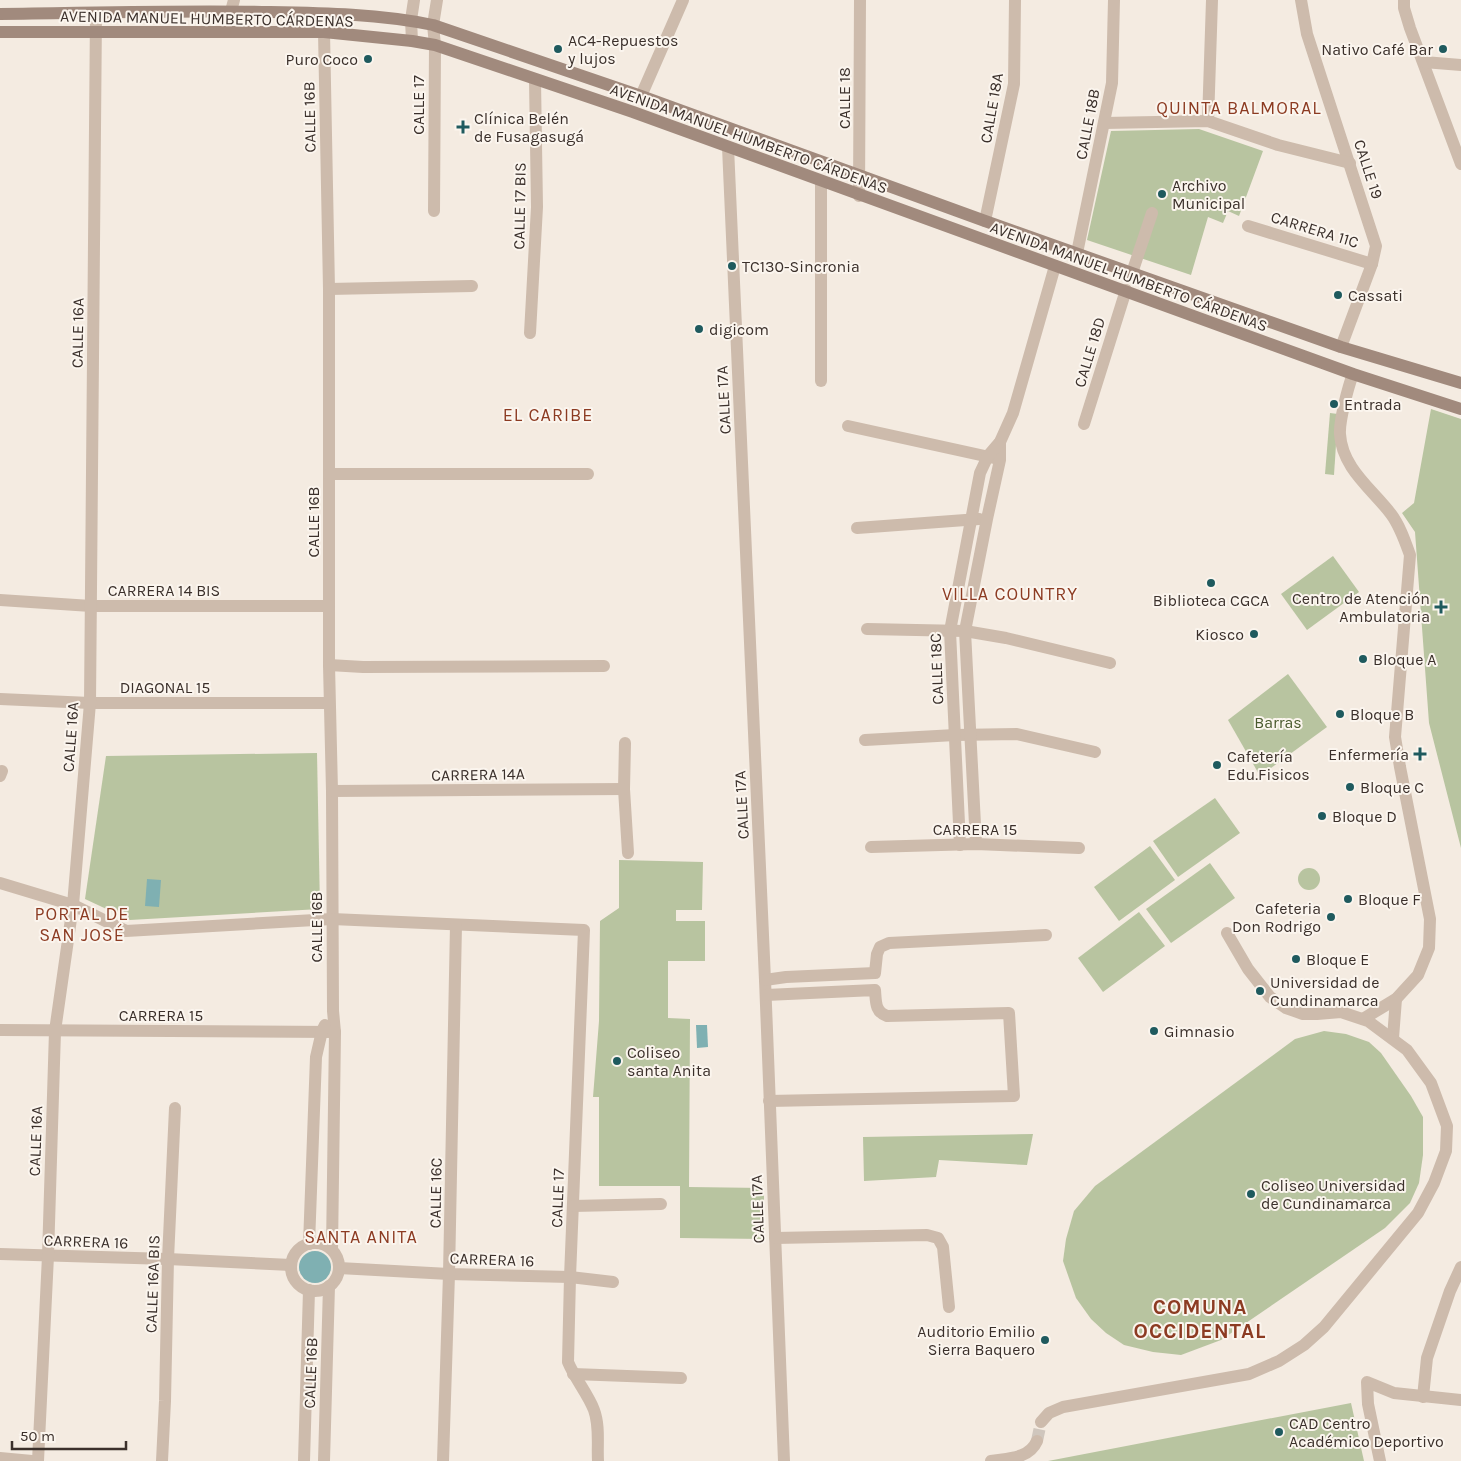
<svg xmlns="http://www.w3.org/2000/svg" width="1461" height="1461" font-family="Karla,sans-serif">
	<rect width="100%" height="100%" fill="#f4ebe1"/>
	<g fill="#b8c4a0">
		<polygon points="1199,129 1263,151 1239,216 1228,211 1223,223 1208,217 1191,275 1087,240 1111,131"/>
		<polygon points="1431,409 1461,419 1461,848 1429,723 1415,532 1402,513 1414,503"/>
		<polygon points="1330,413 1338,414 1334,475 1325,474"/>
		<polygon points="1333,556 1359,592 1307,630 1281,594"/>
		<polygon points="1288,674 1327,727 1260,776 1228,720"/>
		<polygon points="317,753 320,909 130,920 85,899 106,756"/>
		<polygon points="1215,798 1240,833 1178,877 1153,841"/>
		<polygon points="1150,846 1175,880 1119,921 1094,887"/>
		<polygon points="619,860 703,862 702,910 676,910 676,921 705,921 705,961 668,961 668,1018 690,1019 689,1187 764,1188 764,1239 680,1238 680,1186 599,1186 599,1097 593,1097 599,1021 600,921 619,908"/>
		<polygon points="1210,863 1235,898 1171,943 1146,909"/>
		<circle cx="1309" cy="879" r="11"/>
		<polygon points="1139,912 1165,946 1103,992 1078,958"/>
		<polygon points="1324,1031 1346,1034 1369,1042 1381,1053 1411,1096 1423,1117 1423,1155 1419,1183 1410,1203 1385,1228 1221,1340 1181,1355 1153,1352 1124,1345 1106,1333 1091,1319 1076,1298 1063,1261 1066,1239 1074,1211 1095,1186 1295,1039"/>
		<polygon points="1033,1134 1027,1165 939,1160 936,1177 864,1181 863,1137"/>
		<polygon points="1351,1403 1364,1461 1048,1461"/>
	</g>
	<g fill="#7fb0b2">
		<polygon points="147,879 161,880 159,907 145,906"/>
		<polygon points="696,1025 707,1025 708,1047 697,1048"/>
		<circle cx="315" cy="1267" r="16"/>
	</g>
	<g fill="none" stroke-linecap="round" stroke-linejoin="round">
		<polyline stroke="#cfc6bd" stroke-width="12" stroke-dasharray="12 6" stroke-linecap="butt" points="1037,1441 1041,1422"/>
		<g stroke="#cdbbac" stroke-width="12">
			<polyline points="1301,0 1307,34 1376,246 1372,264 1341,347"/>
			<polyline points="1404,0 1404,8 1410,28 1461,164"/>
			<polyline points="231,11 234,0"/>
			<polyline points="324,32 329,289 329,665 332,791 333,1011 335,1032 332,1249"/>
			<polyline points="1424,62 1461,65"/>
			<polyline points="641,96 683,0"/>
			<polyline points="1208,121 1212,0"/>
			<polyline points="1104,123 1208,121 1278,145 1350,163"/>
			<polyline points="728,147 765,980 784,1461"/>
			<polyline points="859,196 860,0"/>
			<polyline points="434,211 435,45"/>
			<polyline points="985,221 1014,84 1015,0"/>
			<polyline points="1248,226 1372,264"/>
			<polyline points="1077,253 1112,83 1114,0"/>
			<polyline points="1132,273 1152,213"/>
			<polyline points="329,289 472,286"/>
			<polyline points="530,333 537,207 535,80"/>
			<path d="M1353,374c-5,13 -14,48 -13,60 2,34 32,55 51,80 9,12 14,27 19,41l-15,182 5,30 30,152 -1,29 -11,27 -22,24 -33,20"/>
			<polyline points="821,381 821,181"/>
			<polyline points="1084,424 1126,290"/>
			<polyline points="848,426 994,458"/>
			<polyline points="329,474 588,474"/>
			<polyline points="857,528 979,519"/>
			<polyline points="0,600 91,606 329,606"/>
			<polyline points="867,629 965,631 1006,638 1110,663"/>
			<polyline points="329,665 363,667 604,666"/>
			<polyline points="0,699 90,703 329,703"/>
			<polyline points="865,740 955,735 1017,734 1095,752"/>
			<polyline points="625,743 624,789 628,853"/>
			<polyline points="0,776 2,771"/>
			<polyline points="332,791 624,789"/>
			<polyline points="976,844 965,631 987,519 1000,460 1000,442"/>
			<polyline points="960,845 950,631 980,473 988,456 1000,442 1013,413 1055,266"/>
			<polyline points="871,847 976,844 1079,848"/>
			<path d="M0,883l73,22 53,26 206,-12 252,11 -14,347 -2,85c7,17 20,32 26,48 6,16 3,35 4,51"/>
			<polyline points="765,980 786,977 875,973 877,954 880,947 889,943 1046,935"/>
			<path d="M766,995l109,-5c1,12 0,22 12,26l122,-3 5,83 -245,5"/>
			<polyline points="0,1030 335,1032"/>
			<polyline points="1393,1038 1396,999"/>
			<polyline points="573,1206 661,1204"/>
			<polyline points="775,1238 927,1235 938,1238 943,1247 949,1307"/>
			<circle cx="315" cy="1267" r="24"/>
			<polyline points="309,1244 316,1057 322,1031 325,1025"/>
			<polyline points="0,1254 168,1259 291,1265"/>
			<polyline points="339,1268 449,1274 570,1277 613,1282"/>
			<polyline points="573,1374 681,1378"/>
			<polyline points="1423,1397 1427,1358 1450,1291 1461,1267"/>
			<polyline points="1041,1422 1049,1413 1063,1407 1249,1374 1279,1361 1304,1345 1324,1327 1418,1213 1434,1183 1446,1151 1447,1126 1431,1083 1407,1050 1368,1021 1341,1012 1317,1014 1303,1014 1286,1008 1270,997 1248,969 1227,933"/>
			<polyline points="0,1458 32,1461"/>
			<polyline points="38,1461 48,1256 55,1031 73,905 90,703 96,13"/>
			<polyline points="162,1461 165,1401 168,1259 175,1108"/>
			<polyline points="304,1461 309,1290"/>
			<polyline points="324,1461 329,1286"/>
			<polyline points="443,1461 449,1274 456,925"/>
			<path d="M991,1461c17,-3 38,-2 46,-20"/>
			<polyline points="1380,1461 1368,1404 1367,1382 1394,1393 1461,1400"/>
		</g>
		<g stroke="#cdbbac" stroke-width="12">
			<polyline points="412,41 411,20 414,0"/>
			<polyline points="435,45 433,25 437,0"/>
		</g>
		<g stroke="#a18a7d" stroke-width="12">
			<path d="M0,14c90,-1 180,-4 270,-2 55,1 110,2 163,13l208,71 344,125 356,126 120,36"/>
			<polyline points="0,32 324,32 412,41 435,45 633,112 1353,374 1461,409"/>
		</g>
	</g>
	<g fill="#1f5a5e" stroke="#fbf5ee" stroke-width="2">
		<circle cx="558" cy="49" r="5"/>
		<circle cx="1443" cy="49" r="5"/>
		<circle cx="368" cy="59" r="5"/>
		<path d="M460.5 119.5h5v5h5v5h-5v5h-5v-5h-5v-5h5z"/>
		<circle cx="1162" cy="194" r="5"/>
		<circle cx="732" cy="266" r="5"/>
		<circle cx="1338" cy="295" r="5"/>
		<circle cx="699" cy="329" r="5"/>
		<circle cx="1334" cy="404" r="5"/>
		<circle cx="1211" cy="583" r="5"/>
		<path d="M1438.5 599.5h5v5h5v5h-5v5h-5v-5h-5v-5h5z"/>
		<circle cx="1254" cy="634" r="5"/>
		<circle cx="1363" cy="659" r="5"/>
		<circle cx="1340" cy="714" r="5"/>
		<path d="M1417.5 746.5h5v5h5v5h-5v5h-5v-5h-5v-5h5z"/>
		<circle cx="1217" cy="765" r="5"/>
		<circle cx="1350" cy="787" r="5"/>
		<circle cx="1322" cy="816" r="5"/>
		<circle cx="1348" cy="899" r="5"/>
		<circle cx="1331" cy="917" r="5"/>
		<circle cx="1296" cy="959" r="5"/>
		<circle cx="1260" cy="991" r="5"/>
		<circle cx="1154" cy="1031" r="5"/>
		<circle cx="617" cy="1061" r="5"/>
		<circle cx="1251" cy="1194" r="5"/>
		<circle cx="1045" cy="1340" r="5"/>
		<circle cx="1279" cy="1432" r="5"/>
	</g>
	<g text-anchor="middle" stroke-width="4" stroke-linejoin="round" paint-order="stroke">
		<g font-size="16" fill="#3b302b" stroke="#fbf5ee">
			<text transform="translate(207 18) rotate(1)" y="6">AVENIDA MANUEL HUMBERTO CÁRDENAS</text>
			<text transform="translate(844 98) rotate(-90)" y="6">CALLE 18</text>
			<text transform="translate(418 105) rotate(-90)" y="6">CALLE 17</text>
			<text transform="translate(991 108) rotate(-80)" y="6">CALLE 18A</text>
			<text transform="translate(309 117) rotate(-91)" y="6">CALLE 16B</text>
			<text transform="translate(1087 124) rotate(-79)" y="6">CALLE 18B</text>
			<text transform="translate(749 138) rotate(20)" y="6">AVENIDA MANUEL HUMBERTO CÁRDENAS</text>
			<text transform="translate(1369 169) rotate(72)" y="6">CALLE 19</text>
			<text transform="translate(519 206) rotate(-89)" y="6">CALLE 17 BIS</text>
			<text transform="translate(1315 229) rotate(17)" y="6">CARRERA 11C</text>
			<text transform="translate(1129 276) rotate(20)" y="6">AVENIDA MANUEL HUMBERTO CÁRDENAS</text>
			<text transform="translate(77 333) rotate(-89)" y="6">CALLE 16A</text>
			<text transform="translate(1089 352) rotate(-73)" y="6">CALLE 18D</text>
			<text transform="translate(723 400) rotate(-93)" y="6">CALLE 17A</text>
			<text transform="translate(313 522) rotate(-90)" y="6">CALLE 16B</text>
			<text x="164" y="596">CARRERA 14 BIS</text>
			<text transform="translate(936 669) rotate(-92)" y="6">CALLE 18C</text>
			<text x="165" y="693">DIAGONAL 15</text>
			<text transform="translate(70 737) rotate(-86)" y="6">CALLE 16A</text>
			<text transform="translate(478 774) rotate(-1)" y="6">CARRERA 14A</text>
			<text transform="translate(741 805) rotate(-93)" y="6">CALLE 17A</text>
			<text x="975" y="835">CARRERA 15</text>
			<text transform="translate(316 927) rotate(-90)" y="6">CALLE 16B</text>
			<text x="161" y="1021">CARRERA 15</text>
			<text transform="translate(35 1141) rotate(-88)" y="6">CALLE 16A</text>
			<text transform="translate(435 1193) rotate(-89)" y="6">CALLE 16C</text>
			<text transform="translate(557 1198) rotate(-88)" y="6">CALLE 17</text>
			<text transform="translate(757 1209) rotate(-92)" y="6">CALLE 17A</text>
			<text transform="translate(86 1241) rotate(2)" y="6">CARRERA 16</text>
			<text transform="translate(492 1259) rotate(2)" y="6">CARRERA 16</text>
			<text transform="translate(152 1284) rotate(-88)" y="6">CALLE 16A BIS</text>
			<text transform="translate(310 1373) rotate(-88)" y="6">CALLE 16B</text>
		</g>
		<g font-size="16" fill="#3b302b" stroke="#fbf5ee" text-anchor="start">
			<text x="568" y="46">AC4-Repuestos<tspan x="568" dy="18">y lujos</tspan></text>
			<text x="1433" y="55" text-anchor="end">Nativo Café Bar</text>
			<text x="358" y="65" text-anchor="end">Puro Coco</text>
			<text x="474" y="124">Clínica Belén<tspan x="474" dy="18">de Fusagasugá</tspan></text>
			<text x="1172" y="191">Archivo<tspan x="1172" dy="18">Municipal</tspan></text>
			<text x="742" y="272">TC130-Sincronia</text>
			<text x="1348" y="301">Cassati</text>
			<text x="709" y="335">digicom</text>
			<text x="1344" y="410">Entrada</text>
			<text x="1430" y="604" text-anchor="end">Centro de Atención<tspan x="1430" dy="18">Ambulatoria</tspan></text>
			<text x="1211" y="606" text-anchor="middle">Biblioteca CGCA</text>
			<text x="1244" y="640" text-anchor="end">Kiosco</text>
			<text x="1373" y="665">Bloque A</text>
			<text x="1350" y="720">Bloque B</text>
			<text x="1409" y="760" text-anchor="end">Enfermería</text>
			<text x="1227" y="762">Cafetería<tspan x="1227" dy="18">Edu.Fisicos</tspan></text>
			<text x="1360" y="793">Bloque C</text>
			<text x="1332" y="822">Bloque D</text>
			<text x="1358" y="905">Bloque F</text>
			<text x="1321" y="914" text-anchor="end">Cafeteria<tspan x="1321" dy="18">Don Rodrigo</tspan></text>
			<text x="1306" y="965">Bloque E</text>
			<text x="1270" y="988">Universidad de<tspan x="1270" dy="18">Cundinamarca</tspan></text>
			<text x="1164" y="1037">Gimnasio</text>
			<text x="627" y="1058">Coliseo<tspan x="627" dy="18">santa Anita</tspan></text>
			<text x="1261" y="1191">Coliseo Universidad<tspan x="1261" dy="18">de Cundinamarca</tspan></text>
			<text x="1035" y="1337" text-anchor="end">Auditorio Emilio<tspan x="1035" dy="18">Sierra Baquero</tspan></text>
			<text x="1289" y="1429">CAD Centro<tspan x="1289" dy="18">Académico Deportivo</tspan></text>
		</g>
		<g font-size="16" fill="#4a5a2e" stroke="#fbf5ee">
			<text x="1278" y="728">Barras</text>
		</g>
		<g font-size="18" letter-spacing="1" fill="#8c3b22" stroke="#fbf5ee">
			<text x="1239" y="114">QUINTA BALMORAL</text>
			<text x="548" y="421">EL CARIBE</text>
			<text x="1010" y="600">VILLA COUNTRY</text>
			<text x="82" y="920">PORTAL DE<tspan x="82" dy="21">SAN JOSÉ</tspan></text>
			<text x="361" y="1243">SANTA ANITA</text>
		</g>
		<g font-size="21" font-weight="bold" letter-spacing="1" fill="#8c3b22" stroke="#fbf5ee">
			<text x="1200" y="1314">COMUNA<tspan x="1200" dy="24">OCCIDENTAL</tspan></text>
		</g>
	</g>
	<path d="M12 1441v8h114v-8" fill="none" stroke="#3b302b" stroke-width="2.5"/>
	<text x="20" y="1441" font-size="15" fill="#3b302b" stroke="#fbf5ee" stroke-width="4" paint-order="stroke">50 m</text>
</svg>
